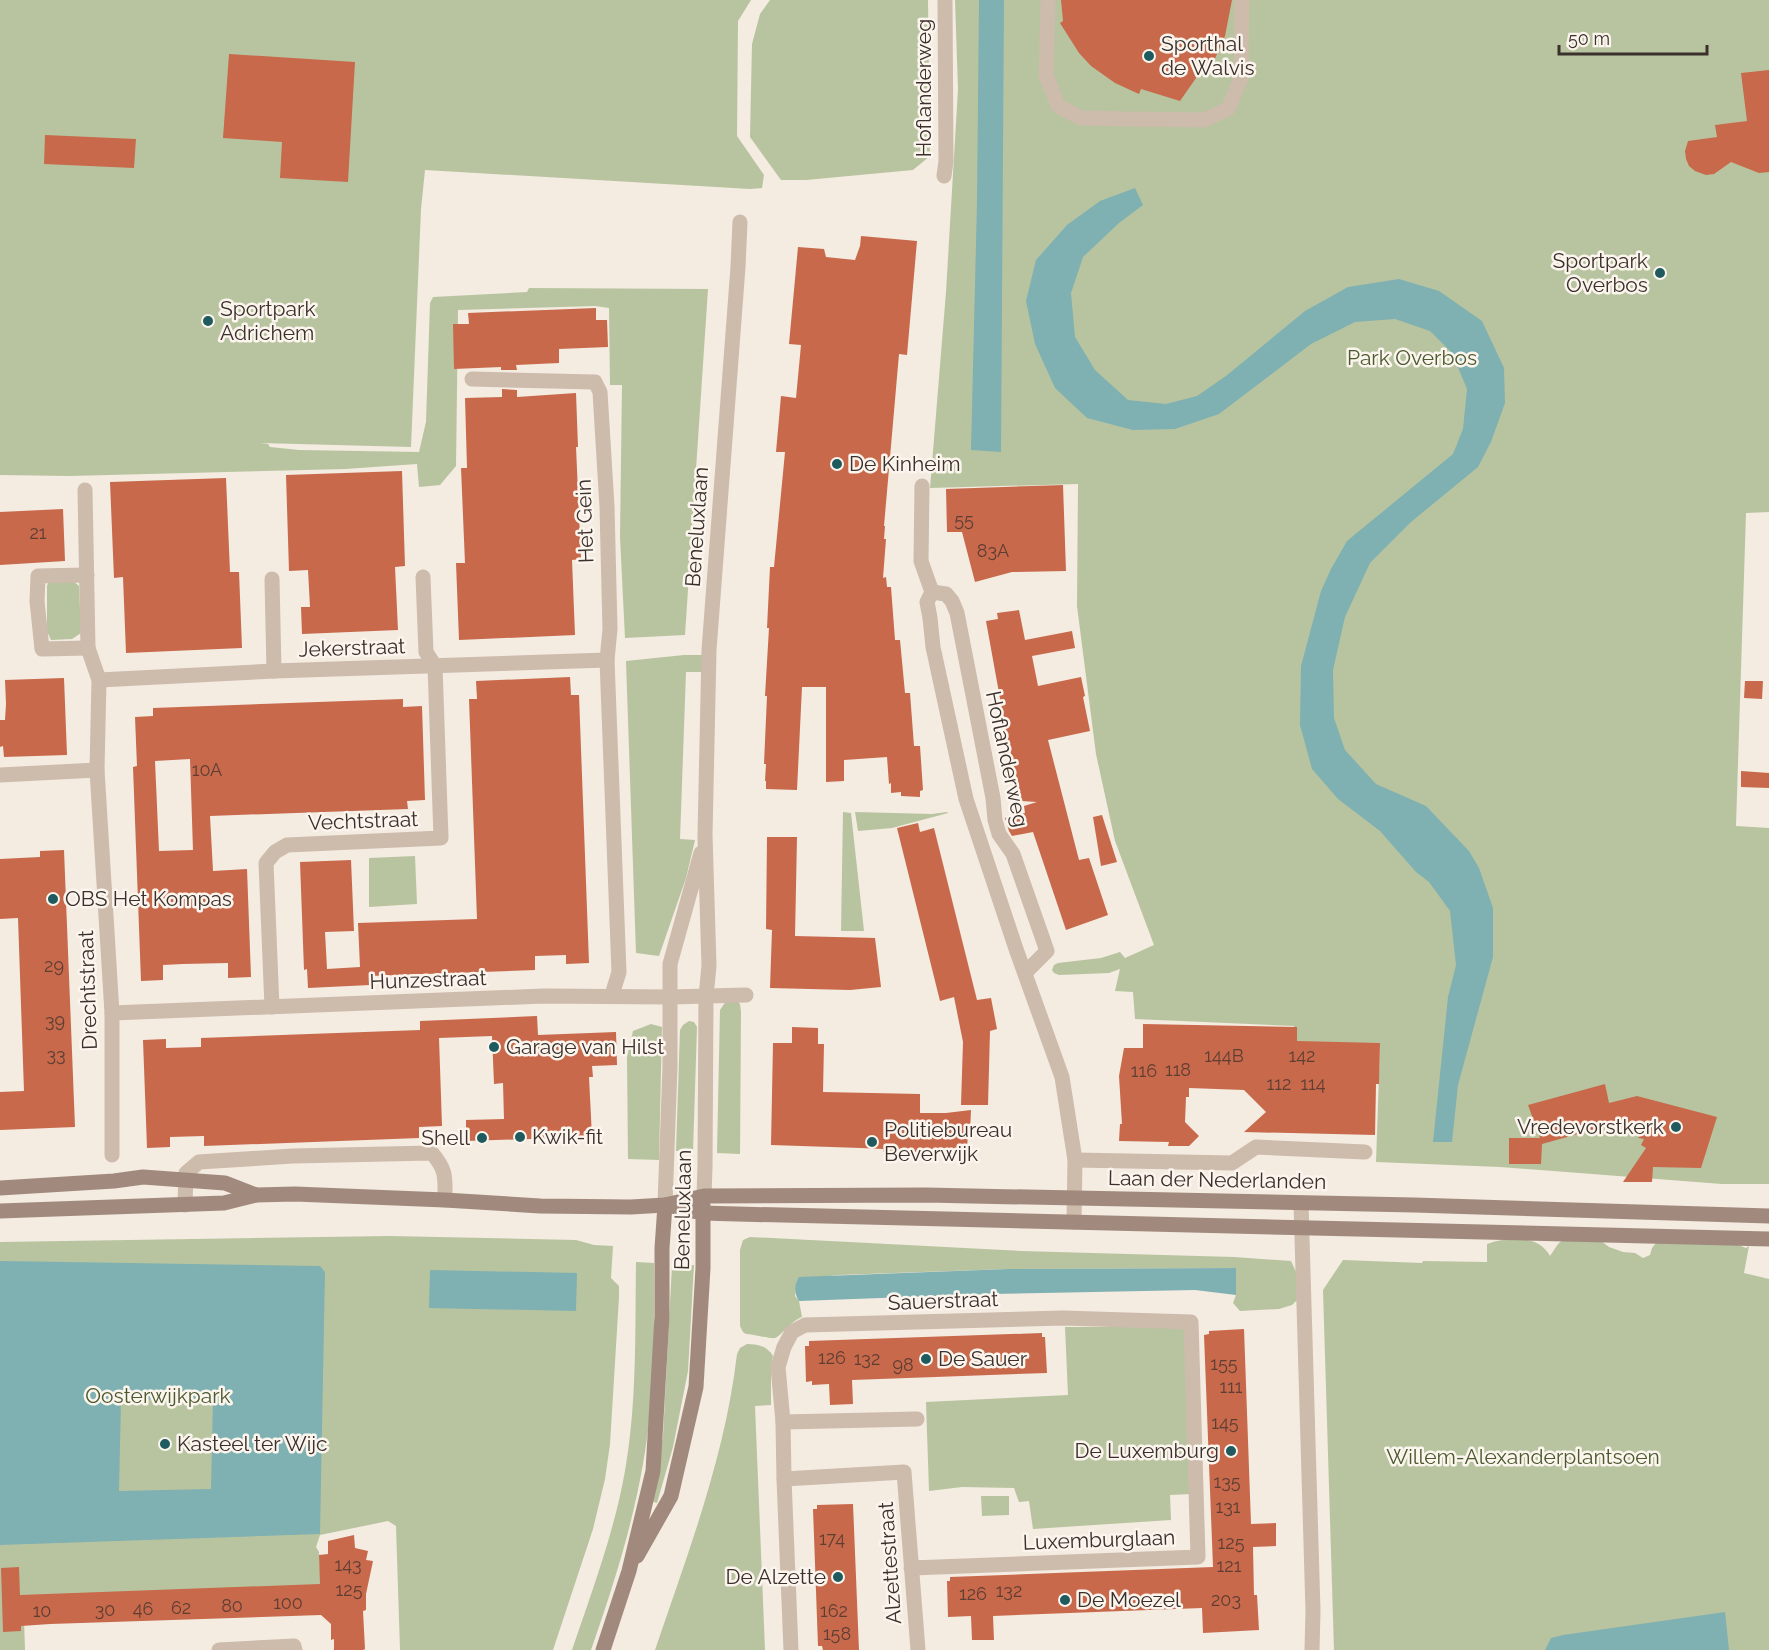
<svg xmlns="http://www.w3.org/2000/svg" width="1769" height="1650" font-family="Raleway,sans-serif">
	<rect width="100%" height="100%" fill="#f4ebe1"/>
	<g fill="#b8c4a0">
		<polygon points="0,0 751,0 738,21 737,136 764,175 762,188 750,189 425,170 421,209 411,447 260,443 268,444 270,447 299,450 419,452 426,422 430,303 433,297 527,292 529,288 708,289 685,635 625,638 620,537 622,385 610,385 609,308 595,306 458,310 456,466 440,485 419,487 417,464 345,469 69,476 0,475"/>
		<polygon points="770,0 928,0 930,156 913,170 806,180 781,180 750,137 752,44 760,14"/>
		<polygon points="955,0 1769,0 1769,512 1746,513 1736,826 1769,828 1769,1184 1722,1184 1500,1167 1376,1162 1380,1047 1294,1042 1294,1026 1135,1019 1133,992 1115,991 1120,969 1109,973 1059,975 1054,973 1052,970 1054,965 1058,963 1101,958 1120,952 1125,958 1154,945 1115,841 1096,754 1077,606 1078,484 930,488 946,292 958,89"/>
		<polygon points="49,581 73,581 79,586 81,633 72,639 51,640 47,631 47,586"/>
		<polygon points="684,655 702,655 702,672 686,672 680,839 695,840 686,878 659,956 636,953 626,661"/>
		<polygon points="843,812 851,813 864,931 841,931"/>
		<polygon points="855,812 932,814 947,812 948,813 892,828 858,831"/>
		<polygon points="415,856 417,904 369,907 369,858"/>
		<polygon points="734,999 740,1004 741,1012 740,1154 717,1153 720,1010 726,1001"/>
		<polygon points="689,1021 694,1022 697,1027 693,1151 676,1151 680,1030 683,1025"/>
		<polygon points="651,1024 662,1027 659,1160 628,1159 627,1057 633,1031"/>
		<polygon points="389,1236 576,1240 594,1245 613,1246 611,1278 619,1286 619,1297 610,1444 605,1479 593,1529 553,1650 400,1650 396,1526 388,1521 320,1535 316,1547 319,1552 322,1609 24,1620 25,1650 0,1650 0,1242"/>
		<path d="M750,1237l271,14 213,6 57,4 6,13v26l-5,5 -13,4 -39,2 -7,-8 3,-8v-27l-228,1 -170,6 -41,5 -2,16 4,5 3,16c-11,4 -21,19 -27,21 -4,1 -23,-4 -29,-4l-3,-2 -3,-6v-76l3,-10z"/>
		<path d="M1566,1237l31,1 12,9 14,5 12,1 8,5 7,-3 2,-7 4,-5h77l13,5 3,-2 -5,27 25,6v371h-435l-11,-360 20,-30 79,3 1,-2 64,1v-18c21,-7 51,-10 63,12l8,-12z"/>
		<path d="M636,1262l18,1c0,45 1,92 -3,138 -7,88 -31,166 -60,249h-19c20,-59 42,-117 53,-179 12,-68 10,-139 11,-209z"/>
		<polygon points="672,1265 694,1265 688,1371 673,1447 657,1503 651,1501 663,1436"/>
		<polygon points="1065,1327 1186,1327 1191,1494 1170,1495 1171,1520 1033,1529 1029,1501 1019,1502 1014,1488 962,1487 929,1491 926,1402 1068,1395"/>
		<path d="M747,1344c11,0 20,2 26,12l-2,10v39l-16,1 10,244h-110c33,-97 70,-193 82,-296l3,-6z"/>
		<polygon points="981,1496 1009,1496 1009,1515 982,1516"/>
	</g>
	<g fill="#7fb0b2" fill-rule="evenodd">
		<polygon points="979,0 1004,0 1001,452 971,450 977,202"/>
		<polygon points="1135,188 1143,205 1119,223 1083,257 1071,293 1075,337 1095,370 1128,400 1166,404 1197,396 1226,376 1305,311 1348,287 1399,279 1439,291 1482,321 1504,368 1505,403 1491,442 1478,467 1411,522 1370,563 1345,617 1333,670 1334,718 1345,750 1376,784 1426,806 1469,851 1479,868 1493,908 1493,957 1458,1085 1452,1142 1433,1142 1448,997 1456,965 1450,911 1429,882 1416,872 1380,831 1338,799 1312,769 1300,725 1301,666 1321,591 1331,569 1347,541 1453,454 1463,429 1467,389 1452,353 1430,331 1395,319 1355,322 1311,344 1219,414 1175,429 1133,430 1087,418 1055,388 1035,344 1026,301 1036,260 1067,225 1100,201"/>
		<path d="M0,1261l320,5 5,6 -5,262 -320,11zM213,1398l-2,91 -92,2 2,-91z"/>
		<path d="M1236,1268v27l-41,-5 -205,4 -191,7c-5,-7 -5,-17 0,-24l209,-8z"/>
		<polygon points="430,1270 577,1273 576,1311 429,1308"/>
		<polygon points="1725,1612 1729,1650 1545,1650 1551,1638 1563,1635"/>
	</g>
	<g fill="#c8694b" fill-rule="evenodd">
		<polygon points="1061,0 1232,0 1225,36 1209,72 1203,68 1180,101 1141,89 1139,94 1115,83 1091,66 1079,53 1060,23 1063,21"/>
		<polygon points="229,54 355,62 348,182 280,178 282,142 223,138"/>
		<polygon points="1769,70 1769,172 1759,173 1731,162 1714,174 1706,175 1695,171 1689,166 1686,159 1685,151 1688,141 1717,137 1715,125 1747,121 1741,73"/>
		<polygon points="45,135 136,139 134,168 44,164"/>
		<polygon points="861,236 917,241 907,355 899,354 884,526 885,526 884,539 886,539 883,578 886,577 887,587 891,587 895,640 900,640 905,693 910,693 914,746 920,746 923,790 920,791 920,797 901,796 901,792 891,793 891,783 889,784 887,757 844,760 844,781 826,782 826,687 802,687 797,790 766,789 766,781 765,781 766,764 764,764 767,696 765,696 769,628 767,628 770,567 774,567 785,452 776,452 781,396 796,398 801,345 789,344 798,247 824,249 826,257 855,260 860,246"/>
		<polygon points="596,308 596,320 607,320 608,347 559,349 559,363 516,365 517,370 501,370 501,367 454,369 453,324 469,324 468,313"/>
		<polygon points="502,389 517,390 517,397 576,393 578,447 576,447 581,559 572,560 575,635 459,640 456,563 465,563 461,468 467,468 465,398 502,397"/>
		<polygon points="402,471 405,566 395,567 398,630 302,634 301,607 310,607 308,570 289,571 286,475"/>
		<polygon points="226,478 230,572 239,572 242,648 126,653 123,577 114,578 110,482"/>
		<polygon points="1063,485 1066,571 1012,572 975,582 962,532 947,532 946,489"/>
		<polygon points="63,509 65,561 0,565 0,512"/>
		<polygon points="1019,610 1025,640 1072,631 1075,648 1032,656 1038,686 1081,677 1085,696 1083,697 1090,731 1048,740 1079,860 1089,858 1108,915 1066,930 1033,832 1012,836 1009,831 1005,818 1025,813 1024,806 1037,802 1022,801 1007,737 986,621 998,619 997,613"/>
		<polygon points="570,677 571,695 579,695 589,963 566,964 566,955 535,956 535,970 370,976 370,985 308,988 307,969 304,970 300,862 351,860 354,931 325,932 327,969 360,967 358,923 477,919 469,699 477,699 476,681"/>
		<polygon points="64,678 67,755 4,757 3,746 0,747 0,720 5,720 6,704 5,680"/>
		<polygon points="1745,681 1763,681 1762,699 1744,698"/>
		<path d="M403,699v8l19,-1 3,94 -18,1 1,8 -198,7 3,55 34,-2 4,108 -23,1v-15l-45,1 -20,1v15l-22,1 -8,-214 4,-1 -2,-49 18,-1v-8zM190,759l3,91 -34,1 -4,-90z"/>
		<polygon points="1741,771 1769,773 1769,788 1741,787"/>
		<polygon points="1102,815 1117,862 1101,866 1093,817"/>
		<polygon points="918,823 920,832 934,828 977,1000 991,998 997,1029 990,1031 988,1105 961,1105 963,1042 954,997 940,1001 897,828"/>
		<polygon points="767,837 797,837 795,936 875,938 881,987 850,990 770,988 772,930 766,929"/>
		<polygon points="64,850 75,1127 0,1130 0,1092 24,1091 18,918 0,919 0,859 40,857 40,851"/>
		<polygon points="537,1016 538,1035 616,1032 617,1065 592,1066 593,1077 589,1077 592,1137 466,1141 466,1120 504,1119 503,1083 494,1084 492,1036 439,1038 442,1126 419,1127 419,1138 204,1146 204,1136 170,1137 170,1147 147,1148 143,1040 166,1039 166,1048 201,1047 201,1038 420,1030 420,1021"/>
		<polygon points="1143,1024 1297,1027 1297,1041 1380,1043 1379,1084 1376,1084 1375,1135 1244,1132 1266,1112 1244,1090 1189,1088 1189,1097 1186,1097 1185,1122 1199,1136 1189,1146 1168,1146 1169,1142 1119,1141 1120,1124 1122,1124 1119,1076 1124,1048 1143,1048"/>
		<polygon points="792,1027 818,1028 818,1044 824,1044 823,1092 920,1094 920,1113 946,1113 971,1110 970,1132 968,1132 967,1150 919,1149 919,1152 883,1152 883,1149 861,1148 771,1145 773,1043 792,1043"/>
		<polygon points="1605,1084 1609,1103 1637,1096 1717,1117 1701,1168 1653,1167 1652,1182 1623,1182 1646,1148 1641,1145 1644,1139 1638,1138 1643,1132 1610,1125 1542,1144 1541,1164 1509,1164 1509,1138 1540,1138 1528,1105"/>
		<polygon points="1244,1329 1251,1524 1276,1523 1276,1546 1253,1547 1254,1595 1257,1595 1259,1630 1203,1633 1202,1608 993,1616 994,1640 972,1640 971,1616 948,1617 947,1581 950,1581 950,1577 1213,1567 1204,1335 1209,1334 1209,1331"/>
		<polygon points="1042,1333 1042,1337 1045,1337 1047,1373 852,1380 853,1404 830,1405 829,1384 812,1385 812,1381 806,1382 805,1346 809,1346 809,1341"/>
		<polygon points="853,1504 859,1650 823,1650 822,1646 818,1646 813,1509 817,1509 817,1505"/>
		<polygon points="354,1535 355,1548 368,1551 366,1560 373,1561 366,1594 366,1610 363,1611 365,1649 363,1650 334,1650 334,1639 331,1640 331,1624 321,1615 50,1624 21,1626 21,1631 3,1632 1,1568 19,1567 20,1595 320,1584 319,1555 328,1554 328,1541"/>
	</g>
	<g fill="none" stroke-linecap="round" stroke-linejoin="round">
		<g stroke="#cdbbac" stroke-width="15">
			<polyline points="1048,0 1046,75 1058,106 1081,118 1128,119 1204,120 1228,109 1241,78 1242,0"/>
			<polyline points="944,176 946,161 945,0"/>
			<polyline points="472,379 595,382 600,392 607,507 610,629 607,660 619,972 612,995"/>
			<polyline points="922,486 921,561 932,592 927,602 930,618 933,647 966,799 1016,949 1062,1077 1075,1160 1074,1222"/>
			<polyline points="85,490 88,648 99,680 97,770 112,1013 112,1155"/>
			<polyline points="87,575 38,576 37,601 42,649 88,648"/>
			<polyline points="272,579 274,671"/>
			<polyline points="932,592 946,594 952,601 957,613 993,798 995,820 999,834 1013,854 1047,951 1025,973"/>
			<polyline points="99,680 274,671 607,660"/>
			<polyline points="0,775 97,770"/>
			<polyline points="272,1007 266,863 275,852 287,845 441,838 435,666 426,652 423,577"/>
			<polyline points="112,1013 544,996 671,997 746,995"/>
			<polyline points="1075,1160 1232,1163 1256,1147 1365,1152"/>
			<polyline points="704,1196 705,1167 706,996 709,966 705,835 709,650 738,267 740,222"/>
			<polyline points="1301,1203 1313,1611 1312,1650"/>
			<path d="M185,1205l1,-32 13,-11 94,-6 139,-3c15,18 13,24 13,47"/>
			<polyline points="665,1205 670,1066 670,964 701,853"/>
			<polyline points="783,1422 917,1419"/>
			<polyline points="784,1479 791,1650"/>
			<polyline points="911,1568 1198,1557 1191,1322 1063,1318 805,1325 792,1332 784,1347 778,1367 783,1422 784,1479 904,1472 918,1650"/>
			<polyline points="219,1650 294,1646 295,1650"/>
		</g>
		<g stroke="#a18a7d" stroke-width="15">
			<polyline points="0,1188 114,1181 143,1177 225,1183 256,1195"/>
			<polyline points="671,1206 702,1213 737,1214 1769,1239"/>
			<polyline points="0,1211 224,1203 256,1195 295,1194 445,1200 540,1206 631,1207 665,1205 704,1196 926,1195 1414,1205 1769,1216"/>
			<polyline points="637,1556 671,1496 696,1387 703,1268 703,1205"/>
			<polyline points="603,1650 629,1571 653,1471 662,1316 662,1248 665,1205"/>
		</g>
	</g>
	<g fill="#1f5a5e" stroke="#fbf5ee" stroke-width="2">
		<circle cx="1149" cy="56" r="6"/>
		<circle cx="1660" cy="273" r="6"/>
		<circle cx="208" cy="321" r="6"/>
		<circle cx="837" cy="464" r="6"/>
		<circle cx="53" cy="899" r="6"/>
		<circle cx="494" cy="1047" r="6"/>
		<circle cx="1676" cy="1127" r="6"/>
		<circle cx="520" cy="1137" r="6"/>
		<circle cx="482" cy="1138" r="6"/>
		<circle cx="872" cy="1142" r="6"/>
		<circle cx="926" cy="1359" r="6"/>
		<circle cx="165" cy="1444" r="6"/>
		<circle cx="1231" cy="1451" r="6"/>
		<circle cx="838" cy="1577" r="6"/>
		<circle cx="1065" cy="1600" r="6"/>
	</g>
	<g text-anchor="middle" stroke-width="5" stroke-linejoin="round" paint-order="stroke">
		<g font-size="18" fill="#5e3e33">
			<text x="964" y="526">55</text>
			<text x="38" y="539">21</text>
			<text x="993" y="557">83A</text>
			<text x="207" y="776">10A</text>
			<text x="54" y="972">29</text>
			<text x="55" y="1027">39</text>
			<text x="56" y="1061">33</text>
			<text x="1224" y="1062">144B</text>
			<text x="1302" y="1062">142</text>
			<text x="1178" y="1076">118</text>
			<text x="1144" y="1077">116</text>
			<text x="1279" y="1090">112</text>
			<text x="1313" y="1090">114</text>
			<text x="832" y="1364">126</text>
			<text x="867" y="1365">132</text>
			<text x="1224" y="1370">155</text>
			<text x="903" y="1371">98</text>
			<text x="1231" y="1393">111</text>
			<text x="1225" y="1429">145</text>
			<text x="1227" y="1488">135</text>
			<text x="1228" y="1513">131</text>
			<text x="832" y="1545">174</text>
			<text x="1231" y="1549">125</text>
			<text x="348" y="1571">143</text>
			<text x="1229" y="1572">121</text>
			<text x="349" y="1596">125</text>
			<text x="1009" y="1597">132</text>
			<text x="973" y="1600">126</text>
			<text x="1226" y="1606">203</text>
			<text x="288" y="1609">100</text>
			<text x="232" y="1612">80</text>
			<text x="181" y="1614">62</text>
			<text x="143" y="1615">46</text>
			<text x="105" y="1616">30</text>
			<text x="42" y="1617">10</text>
			<text x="834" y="1617">162</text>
			<text x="837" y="1640">158</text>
		</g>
		<g font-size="21" fill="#3b302b" stroke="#fbf5ee" text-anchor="start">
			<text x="1161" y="51">Sporthal<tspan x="1161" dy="24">de Walvis</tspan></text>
			<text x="1648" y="268" text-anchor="end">Sportpark<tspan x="1648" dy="24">Overbos</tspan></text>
			<text x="220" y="316">Sportpark<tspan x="220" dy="24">Adrichem</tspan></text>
			<text x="849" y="471">De Kinheim</text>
			<text x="65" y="906">OBS Het Kompas</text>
			<text x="506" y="1054">Garage van Hilst</text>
			<text x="1664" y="1134" text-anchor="end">Vredevorstkerk</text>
			<text x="884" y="1137">Politiebureau<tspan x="884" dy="24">Beverwijk</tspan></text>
			<text x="532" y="1144">Kwik-fit</text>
			<text x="470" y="1145" text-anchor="end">Shell</text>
			<text x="938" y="1366">De Sauer</text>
			<text x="177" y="1451">Kasteel ter Wijc</text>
			<text x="1219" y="1458" text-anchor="end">De Luxemburg</text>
			<text x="826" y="1584" text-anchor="end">De Alzette</text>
			<text x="1077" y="1607">De Moezel</text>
		</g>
		<g font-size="21" fill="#3b302b" stroke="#fbf5ee">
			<text transform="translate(924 88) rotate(-90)" y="7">Hoflanderweg</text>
			<text transform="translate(585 521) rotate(-92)" y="7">Het Gein</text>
			<text transform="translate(697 527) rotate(-86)" y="7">Beneluxlaan</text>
			<text transform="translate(352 648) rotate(-2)" y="7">Jekerstraat</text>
			<text transform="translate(1007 759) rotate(78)" y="7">Hoflanderweg</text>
			<text transform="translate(363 821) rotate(-2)" y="7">Vechtstraat</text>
			<text transform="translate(428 980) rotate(-2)" y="7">Hunzestraat</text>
			<text transform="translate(88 990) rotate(-92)" y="7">Drechtstraat</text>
			<text transform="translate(1217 1180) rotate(1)" y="7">Laan der Nederlanden</text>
			<text transform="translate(683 1210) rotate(-89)" y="7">Beneluxlaan</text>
			<text transform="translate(943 1301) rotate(-2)" y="7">Sauerstraat</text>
			<text transform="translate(1099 1540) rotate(-2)" y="7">Luxemburglaan</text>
			<text transform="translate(890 1563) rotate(-94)" y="7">Alzettestraat</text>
		</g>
		<g font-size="21" fill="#4a5a2e" stroke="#fbf5ee">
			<text x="1412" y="365">Park Overbos</text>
			<text x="158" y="1403">Oosterwijkpark</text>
			<text x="1523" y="1464">Willem-Alexanderplantsoen</text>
		</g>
	</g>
	<path d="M1559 45v9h148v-9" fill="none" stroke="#3b302b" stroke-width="3"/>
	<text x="1568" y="45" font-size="18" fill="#3b302b" stroke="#fbf5ee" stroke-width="4.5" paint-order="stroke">50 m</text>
</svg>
